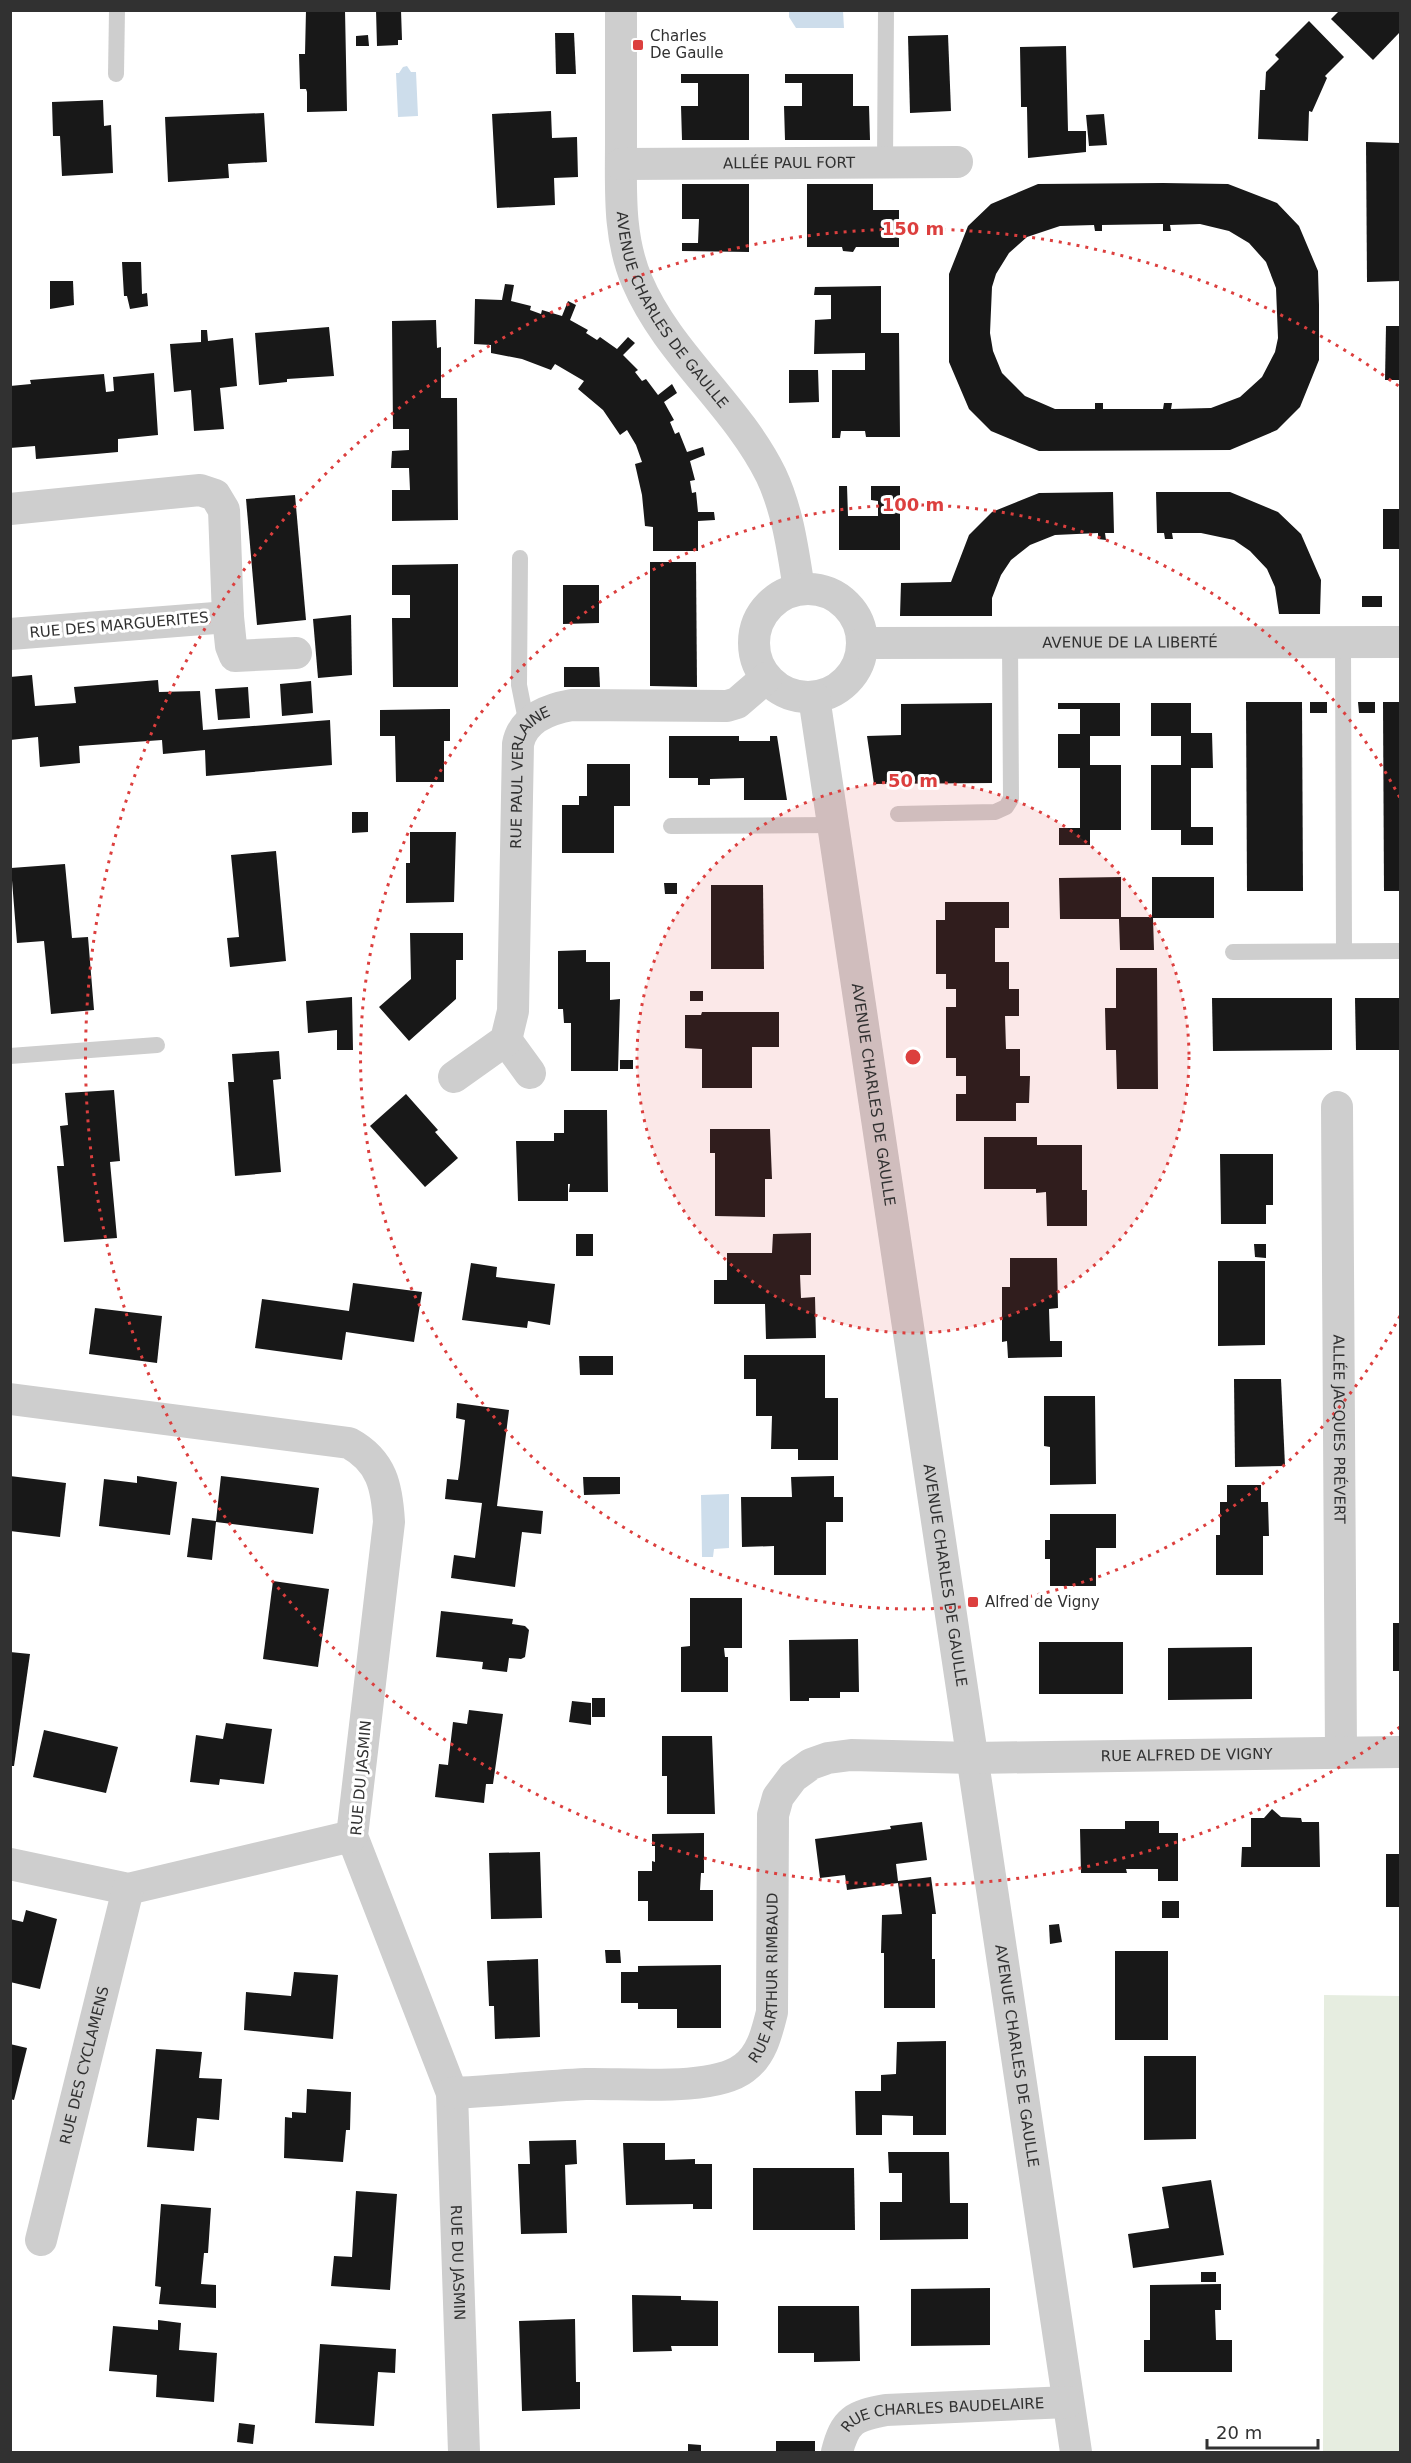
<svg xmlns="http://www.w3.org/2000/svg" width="1411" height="2463" font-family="'DejaVu Sans',sans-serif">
	<rect width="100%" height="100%" fill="#fff"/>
	<polygon fill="#e6ede0" points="1324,1995 1400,1996 1400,2452 1323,2452"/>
	<g fill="#cdddeb">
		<polygon points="789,11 843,11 844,28 796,28 789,17"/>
		<polygon points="407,66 411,72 416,72 418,116 398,117 396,73 399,73 403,67"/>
		<polygon points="729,1494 729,1548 714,1549 713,1557 702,1557 701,1495"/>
	</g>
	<g fill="#181818" fill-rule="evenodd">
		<polygon points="306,10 345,10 347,111 307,112 307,92 306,89 300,89 299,54 305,54"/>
		<polygon points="376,10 401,10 402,40 398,40 398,45 377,46"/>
		<polygon points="1340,10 1400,10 1400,32 1373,60 1331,19"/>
		<polygon points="1309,21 1344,57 1325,76 1327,78 1312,112 1309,111 1308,141 1258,139 1260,90 1265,90 1266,72 1279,59 1275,55"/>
		<polygon points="555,33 574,33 576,74 556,74"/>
		<polygon points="368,35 369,46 356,46 356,36"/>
		<polygon points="948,35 951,111 910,113 908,36"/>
		<polygon points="1066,46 1068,131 1086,131 1086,152 1028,158 1027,107 1021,107 1021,102 1020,47"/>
		<polygon points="681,74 749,74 749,140 682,140 681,106 698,106 698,83 681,83"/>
		<polygon points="785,74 853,74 853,106 869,106 870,140 785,140 784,106 802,106 802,83 785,83"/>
		<polygon points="103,100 104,126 111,125 113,173 62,176 60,136 53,136 52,102"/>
		<polygon points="551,111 552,138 577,137 578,177 554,178 555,205 497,208 492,114"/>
		<polygon points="264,113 267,162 228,164 229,178 168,182 165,117"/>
		<polygon points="1104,114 1107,145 1089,146 1086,115"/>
		<polygon points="1366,142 1400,143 1400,281 1367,282"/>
		<path d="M1163,183l65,1 49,19 22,23 19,45 1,34v55l-19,47 -23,23 -47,20 -191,1 -48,-20 -22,-22 -20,-47v-88l19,-48 23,-22 47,-20zM1163,224v7h8l-1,-6 30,-1 29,7 20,12 17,19 10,26 2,50 -3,14 -13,25 -22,20 -29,11 -40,1 1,-6h-8l-1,6h-60v-6h-8v6h-40l-30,-13 -23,-23 -9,-22 -3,-18 2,-46 4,-13 13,-21 18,-16 33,-11 34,-1 1,6h7v-6z"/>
		<polygon points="682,184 749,184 749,252 682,251 682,243 698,243 699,219 682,219"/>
		<polygon points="807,184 873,184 873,210 899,210 899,247 856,247 853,252 843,251 842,247 807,247"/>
		<polygon points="122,262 141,262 142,294 147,293 148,306 130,309 127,296 124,296"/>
		<polygon points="50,281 73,281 74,305 50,309"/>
		<polygon points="505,284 514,285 511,301 531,306 530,310 541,314 542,310 562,316 568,301 576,305 570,320 588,330 586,333 597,340 600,337 617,349 628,337 635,343 623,355 638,370 635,372 642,381 646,379 658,395 672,384 677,393 664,402 674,420 670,422 675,434 679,432 687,452 703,447 705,455 690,461 695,480 690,481 692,493 696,492 698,512 714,512 715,520 698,521 698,551 653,551 653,527 645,526 642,495 635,464 642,462 636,445 627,430 620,435 603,410 578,389 584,381 555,364 551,370 522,359 491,353 491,345 474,344 475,299 502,300"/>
		<polygon points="881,286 881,333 899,333 900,437 866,437 865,431 841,431 840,438 832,438 832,370 865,370 865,353 814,354 815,320 831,319 831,295 814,295 815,287"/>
		<polygon points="436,320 437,348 441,347 441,398 457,398 458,520 392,521 392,490 410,490 409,468 391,468 392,451 409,450 409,429 393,429 392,321"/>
		<polygon points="1386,326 1400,326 1400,380 1385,380"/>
		<polygon points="329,327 334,376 287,379 287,382 259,385 255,333"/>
		<polygon points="201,330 207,330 208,341 233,338 237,386 220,388 224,429 194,431 191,390 174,392 170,344 201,342"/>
		<polygon points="789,370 818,370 819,402 789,403"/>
		<polygon points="154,373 158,435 118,439 118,452 96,454 36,459 35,446 10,448 10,386 31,384 30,380 104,374 106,392 114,391 113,377"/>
		<polygon points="839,486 847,486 848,516 878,516 878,501 871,500 871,486 900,486 900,550 839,550"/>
		<polygon points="1113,492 1114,533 1105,533 1106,540 1098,539 1098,533 1055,535 1030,545 1011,560 1001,575 992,598 992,616 900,616 901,583 951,582 969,535 992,512 1039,493"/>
		<polygon points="1156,492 1230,492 1278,512 1301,534 1321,580 1320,614 1279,614 1275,587 1267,569 1250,551 1234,540 1201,533 1172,533 1173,539 1165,539 1164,533 1157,533"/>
		<polygon points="295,495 306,620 257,625 246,499"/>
		<rect x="1383" y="509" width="17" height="40"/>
		<polygon points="650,562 696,562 697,687 650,686"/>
		<polygon points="458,564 458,687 393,687 392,618 410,618 410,595 392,595 392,565"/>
		<polygon points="563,585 599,585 599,623 563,624"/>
		<rect x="1362" y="596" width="20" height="11"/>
		<polygon points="351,615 352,675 318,678 313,619"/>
		<polygon points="564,667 599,667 600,687 564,687"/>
		<polygon points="32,675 35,706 76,703 74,687 158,680 159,692 200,691 203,730 330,720 332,765 206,776 205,750 163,754 162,740 79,746 80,763 40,767 38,737 10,740 10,677"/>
		<polygon points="311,681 313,713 282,716 280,684"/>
		<polygon points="248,687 250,718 218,720 215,689"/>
		<polygon points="1246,702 1302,702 1303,891 1247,891"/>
		<rect x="1310" y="702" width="17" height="11"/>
		<polygon points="1358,702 1375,702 1375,713 1359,713"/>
		<polygon points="1383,702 1400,702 1400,891 1384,891"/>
		<polygon points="992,703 992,783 874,784 867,736 901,735 901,704"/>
		<polygon points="1058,703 1120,703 1120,736 1090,736 1090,765 1121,765 1121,830 1090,830 1090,845 1059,845 1059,828 1080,828 1080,768 1058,768 1058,734 1080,734 1080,709 1058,709"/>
		<polygon points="1151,703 1191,703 1191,733 1212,733 1213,768 1191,768 1191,827 1213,827 1213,845 1181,845 1181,830 1151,830 1151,765 1181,765 1181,736 1151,736"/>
		<polygon points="444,709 450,709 450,741 444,741 444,782 396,782 395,736 380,736 380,710"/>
		<polygon points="669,736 739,736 739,741 770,741 770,736 777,736 787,800 744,800 744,778 710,779 710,785 698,785 698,778 669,778"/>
		<polygon points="587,764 630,764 630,806 614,806 614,853 562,853 562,805 579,805 579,796 587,796"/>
		<polygon points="352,812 368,812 368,832 352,833"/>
		<polygon points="410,832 456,832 454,902 406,903 406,863 410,863"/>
		<polygon points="276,851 286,961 230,967 227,938 239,937 231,855"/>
		<polygon points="65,864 72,938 88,937 94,1010 51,1014 44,941 17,943 11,868"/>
		<polygon points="1121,877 1121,917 1152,917 1152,877 1214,877 1214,918 1153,918 1154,950 1120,950 1119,919 1060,919 1059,878"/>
		<polygon points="664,883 677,883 677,894 665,894"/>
		<polygon points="711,885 763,885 764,969 711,969"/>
		<polygon points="945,902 1009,902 1009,928 995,928 995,962 1009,962 1009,989 1019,989 1019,1016 1005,1016 1006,1049 1020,1049 1020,1076 1030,1076 1029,1103 1016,1103 1016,1121 956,1121 956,1094 966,1094 966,1076 956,1076 956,1058 946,1058 946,1007 956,1007 956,989 946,989 946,974 936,974 936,920 945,920"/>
		<polygon points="410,933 463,933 463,960 456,960 456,999 409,1041 379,1007 411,979"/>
		<polygon points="586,950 586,962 610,962 610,1000 620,999 618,1071 571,1071 571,1023 564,1023 563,1009 558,1009 558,951"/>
		<polygon points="1116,968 1157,968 1158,1089 1117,1089 1116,1050 1106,1050 1105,1008 1116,1008"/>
		<rect x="690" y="991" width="13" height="10"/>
		<polygon points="352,997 353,1050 337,1050 337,1030 308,1033 306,1001"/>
		<polygon points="1212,998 1332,998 1332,1050 1213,1051"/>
		<polygon points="1355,998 1400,998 1400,1050 1356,1050"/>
		<polygon points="702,1012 779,1012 779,1047 752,1047 752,1088 702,1088 702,1049 685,1048 685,1015 701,1015"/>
		<polygon points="279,1051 281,1079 273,1080 281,1172 235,1176 228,1082 234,1082 232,1054"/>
		<rect x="620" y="1060" width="13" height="9"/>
		<polygon points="114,1090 120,1161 110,1162 117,1238 64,1242 57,1166 64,1166 60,1126 68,1125 65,1093"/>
		<polygon points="406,1094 438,1130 435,1132 458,1158 425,1187 370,1126"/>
		<polygon points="564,1110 607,1110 608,1192 569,1192 570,1184 568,1184 568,1201 518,1201 516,1141 554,1141 554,1133 564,1133"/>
		<polygon points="710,1129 770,1129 772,1179 765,1179 765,1217 715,1216 715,1153 710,1153"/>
		<polygon points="984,1137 1037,1137 1037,1145 1082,1145 1082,1190 1087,1190 1087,1226 1047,1226 1046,1192 1036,1193 1036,1189 984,1189"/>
		<polygon points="1220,1154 1273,1154 1273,1205 1266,1205 1266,1224 1221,1224"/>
		<polygon points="811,1233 811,1275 800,1275 801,1298 815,1297 816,1338 766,1339 765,1304 714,1304 714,1280 727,1280 727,1253 772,1253 773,1234"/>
		<rect x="576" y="1234" width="17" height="22"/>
		<polygon points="1254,1244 1266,1244 1266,1258 1255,1257"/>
		<polygon points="1010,1258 1057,1258 1058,1308 1049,1309 1050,1341 1062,1341 1062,1357 1008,1358 1007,1341 1002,1342 1002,1287 1010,1287"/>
		<polygon points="1218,1261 1265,1261 1265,1345 1218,1346"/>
		<polygon points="471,1263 497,1267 496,1277 555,1284 550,1325 528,1321 527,1328 462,1320"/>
		<polygon points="353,1283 422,1292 414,1342 346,1332 342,1360 255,1348 262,1299 349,1311"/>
		<polygon points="95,1308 162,1316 157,1363 89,1354"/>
		<polygon points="744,1355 825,1355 825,1398 838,1398 838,1460 798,1460 798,1449 771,1449 772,1416 756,1416 756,1379 744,1379"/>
		<polygon points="579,1356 613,1356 613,1375 580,1375"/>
		<polygon points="1234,1379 1281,1379 1285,1466 1235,1467"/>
		<polygon points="1044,1396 1095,1396 1096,1484 1050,1485 1050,1447 1044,1446"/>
		<polygon points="457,1403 509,1410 497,1506 543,1511 541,1534 522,1532 515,1587 451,1578 454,1555 475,1558 482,1503 445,1499 447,1479 458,1480 460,1467 465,1420 456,1418"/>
		<polygon points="10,1476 66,1483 60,1537 10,1531"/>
		<polygon points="137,1476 177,1482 170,1535 99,1526 104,1479 137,1483"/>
		<polygon points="221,1476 319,1488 313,1534 216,1522 212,1560 187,1557 192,1518 216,1521"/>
		<polygon points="834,1476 834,1497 843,1497 843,1522 826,1522 826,1575 774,1575 774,1546 742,1547 741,1497 792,1497 791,1477"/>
		<polygon points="583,1477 620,1477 620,1494 584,1495"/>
		<polygon points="1227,1485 1261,1485 1261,1502 1268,1502 1269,1536 1263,1536 1263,1575 1216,1575 1216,1535 1220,1535 1220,1502 1227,1502"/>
		<polygon points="1050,1514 1116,1514 1116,1548 1096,1548 1096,1586 1050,1586 1050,1559 1045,1559 1045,1540 1050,1540"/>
		<polygon points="273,1581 329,1589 318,1667 263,1659"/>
		<polygon points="690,1598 742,1598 742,1648 724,1648 725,1657 728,1657 728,1692 681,1692 681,1647 690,1646"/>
		<polygon points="441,1611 513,1619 512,1624 525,1626 529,1630 525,1657 521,1659 509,1658 507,1672 482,1669 483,1662 436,1657"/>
		<rect x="1393" y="1623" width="7" height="48"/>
		<polygon points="858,1639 859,1692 840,1692 840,1698 809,1698 809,1701 790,1701 789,1640"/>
		<rect x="1039" y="1642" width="84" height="52"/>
		<polygon points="1252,1647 1252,1699 1168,1700 1168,1648"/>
		<polygon points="10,1652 30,1654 14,1766 10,1766"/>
		<rect x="592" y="1698" width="13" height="19"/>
		<polygon points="572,1701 591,1703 591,1725 569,1722"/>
		<polygon points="469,1710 503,1714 493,1784 486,1784 484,1803 435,1797 439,1764 448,1765 453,1722 467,1724"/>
		<polygon points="226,1723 272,1729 264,1784 220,1779 219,1785 190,1782 196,1735 223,1739"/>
		<polygon points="44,1730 118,1747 106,1793 33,1777"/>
		<polygon points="662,1736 712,1736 715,1814 667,1814 667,1776 662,1776"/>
		<polygon points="1272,1809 1281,1817 1301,1818 1302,1822 1319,1822 1320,1867 1241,1867 1242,1847 1251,1847 1251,1818 1264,1818"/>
		<polygon points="1125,1821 1159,1821 1159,1833 1178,1833 1178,1881 1158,1881 1158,1869 1126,1869 1127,1873 1081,1873 1080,1829 1125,1829"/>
		<polygon points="922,1822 927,1860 896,1864 898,1881 931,1877 936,1914 932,1914 932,1959 935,1959 935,2008 884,2008 884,1953 881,1953 882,1915 902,1914 898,1883 847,1890 845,1875 820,1878 815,1839 891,1829 890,1826"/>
		<polygon points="704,1833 704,1873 701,1873 700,1890 713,1890 713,1921 648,1921 648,1901 638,1901 638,1871 652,1871 652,1861 655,1862 655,1846 652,1846 652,1834"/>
		<polygon points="540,1852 542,1918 491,1919 489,1853"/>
		<rect x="1386" y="1854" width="14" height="53"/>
		<rect x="1162" y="1901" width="17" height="17"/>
		<polygon points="26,1910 57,1919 40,1989 10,1982 10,1919 23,1922"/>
		<polygon points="1059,1924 1062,1942 1050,1944 1049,1925"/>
		<polygon points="605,1950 620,1950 621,1963 606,1963"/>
		<rect x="1115" y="1951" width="53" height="89"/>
		<polygon points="538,1959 540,2037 495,2039 494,2006 489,2006 487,1961"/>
		<polygon points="721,1965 721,2028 677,2028 677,2009 638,2009 638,2003 621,2003 621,1972 638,1972 638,1966"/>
		<polygon points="294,1972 338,1975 333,2039 244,2030 246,1992 291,1996"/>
		<polygon points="946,2041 946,2135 913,2135 913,2116 882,2115 882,2135 856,2135 855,2091 881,2091 881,2075 896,2074 897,2042"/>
		<polygon points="10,2044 27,2048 14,2100 10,2099"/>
		<polygon points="156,2049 202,2052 199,2078 222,2079 219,2120 197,2118 194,2151 147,2147"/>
		<polygon points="1144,2056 1196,2056 1196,2139 1144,2140"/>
		<polygon points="307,2089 351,2092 350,2130 346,2130 343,2162 284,2158 285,2117 292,2118 292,2112 306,2113"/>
		<polygon points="576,2140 577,2164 565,2165 567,2233 521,2234 518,2164 530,2164 529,2141"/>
		<polygon points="623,2143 665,2143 665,2160 695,2159 695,2164 712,2164 712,2209 693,2209 693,2204 626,2205"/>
		<polygon points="888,2152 949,2152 950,2203 968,2203 968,2239 880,2240 880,2202 902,2202 902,2173 889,2173"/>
		<polygon points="753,2168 854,2168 855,2230 753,2230"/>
		<polygon points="1211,2180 1224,2255 1133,2268 1128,2234 1169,2228 1162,2187"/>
		<polygon points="356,2191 397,2194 390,2290 331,2286 334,2256 352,2257"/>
		<polygon points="161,2204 211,2208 208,2253 204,2253 201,2284 216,2285 216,2308 159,2304 161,2287 155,2286"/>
		<rect x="1201" y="2272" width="15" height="10"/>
		<polygon points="1221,2284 1221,2310 1215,2310 1216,2340 1232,2340 1232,2372 1144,2372 1144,2340 1150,2340 1150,2285"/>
		<polygon points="990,2288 990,2345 911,2346 911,2289"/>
		<polygon points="632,2295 681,2296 681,2300 718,2301 718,2346 671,2346 672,2351 633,2352"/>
		<polygon points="778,2306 859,2306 860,2361 814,2362 814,2353 778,2353"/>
		<polygon points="575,2319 576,2382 580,2382 580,2409 522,2411 519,2321"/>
		<polygon points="158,2320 181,2323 179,2350 217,2353 214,2402 156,2397 157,2375 109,2371 113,2326 158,2330"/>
		<polygon points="320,2344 396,2349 395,2373 378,2372 374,2426 315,2423"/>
		<polygon points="239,2423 255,2425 253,2444 237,2442"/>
		<rect x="776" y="2441" width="39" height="11"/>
		<polygon points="688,2444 701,2445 701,2452 688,2452"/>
	</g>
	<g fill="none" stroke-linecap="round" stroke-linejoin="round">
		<g stroke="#cecece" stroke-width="16">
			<polyline points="116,74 117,10"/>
			<polyline points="885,163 886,10"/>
			<polyline points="520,558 519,685 527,725"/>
			<polyline points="1343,643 1344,951"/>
			<polyline points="898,814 995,812 1006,807 1011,799 1010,643"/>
			<polyline points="671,826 833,825"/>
			<polyline points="1233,952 1400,951"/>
			<polyline points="10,1056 157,1045"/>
		</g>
		<g stroke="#cecece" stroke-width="32">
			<path id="s1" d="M621,10c0,44 0,88 0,132 0,47 -3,95 16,139 31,73 99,123 134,194 17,36 22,76 28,114"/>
			<path id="s2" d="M621,164l336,-2"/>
			<polyline points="10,509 200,490 215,495 224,510 228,617 10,634"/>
			<circle cx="808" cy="643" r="54"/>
			<polyline points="228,617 231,646 235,656 296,653"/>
			<path id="s3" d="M862,643l538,-1"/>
			<path id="s4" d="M814,697l262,1755"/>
			<polyline points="506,1040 530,1073"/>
			<path id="s5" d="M454,1077l52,-37 7,-29 5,-267c5,-26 31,-35 54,-39l155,1 10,-3 29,-25"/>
			<path id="s6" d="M1337,1107l4,646"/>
			<path id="s7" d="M10,1399l339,44c33,18 38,44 40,79l-37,314 100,257 12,359"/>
			<polyline points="10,1864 128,1889 352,1836"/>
			<path id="s8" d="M452,2093c45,-2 89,-7 134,-9 40,-1 127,8 158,-16 18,-13 23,-36 28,-56l1,-197 5,-18 15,-20 18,-13 17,-6 23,-3 122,3 427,-6"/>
			<path id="s9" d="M41,2240l87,-351"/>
			<path id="s10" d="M837,2452c8,-32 17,-36 49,-42l182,-8"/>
		</g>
	</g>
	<circle cx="913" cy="1057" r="276" fill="#dc3f3e" fill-opacity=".12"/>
	<g fill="none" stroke="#dc3f3e" stroke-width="3" stroke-dasharray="3 6">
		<circle cx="913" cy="1057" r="276"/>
		<path d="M1400 1316A552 552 0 1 1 1400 798"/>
		<path d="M1400 1727A828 828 0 1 1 1400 387"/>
	</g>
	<g fill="#dc3f3e" stroke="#fff" stroke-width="2">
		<rect x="632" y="39" width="12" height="12" rx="3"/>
		<rect x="967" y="1596" width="12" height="12" rx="3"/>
	</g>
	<g text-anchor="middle" stroke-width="6" stroke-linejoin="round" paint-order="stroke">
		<g font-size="15" fill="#313131" stroke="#fff" text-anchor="start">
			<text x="650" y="41">Charles<tspan x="650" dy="17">De Gaulle</tspan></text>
			<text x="985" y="1607">Alfred de Vigny</text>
		</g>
		<g font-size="15" fill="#313131" stroke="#fff">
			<text dy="5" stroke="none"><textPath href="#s2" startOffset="168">ALLÉE PAUL FORT</textPath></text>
			<text dy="5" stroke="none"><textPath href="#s1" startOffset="314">AVENUE CHARLES DE GAULLE</textPath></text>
			<text transform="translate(119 625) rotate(-5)" y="5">RUE DES MARGUERITES</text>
			<text dy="5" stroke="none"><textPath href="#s3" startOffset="268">AVENUE DE LA LIBERTÉ</textPath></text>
			<text dy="5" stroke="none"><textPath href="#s5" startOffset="332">RUE PAUL VERLAINE</textPath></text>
			<text dy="5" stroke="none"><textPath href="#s4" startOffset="402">AVENUE CHARLES DE GAULLE</textPath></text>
			<text dy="5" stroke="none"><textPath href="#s6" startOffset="322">ALLÉE JACQUES PRÉVERT</textPath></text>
			<text dy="5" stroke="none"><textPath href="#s4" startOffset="888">AVENUE CHARLES DE GAULLE</textPath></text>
			<text dy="5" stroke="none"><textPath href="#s8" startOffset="999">RUE ALFRED DE VIGNY</textPath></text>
			<text transform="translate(361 1778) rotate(-85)" y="5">RUE DU JASMIN</text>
			<text dy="5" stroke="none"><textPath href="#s8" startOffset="392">RUE ARTHUR RIMBAUD</textPath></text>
			<text dy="5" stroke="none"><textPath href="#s4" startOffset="1374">AVENUE CHARLES DE GAULLE</textPath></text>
			<text dy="5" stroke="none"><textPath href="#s9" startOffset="180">RUE DES CYCLAMENS</textPath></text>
			<text dy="5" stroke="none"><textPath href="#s7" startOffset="1197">RUE DU JASMIN</textPath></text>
			<text dy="5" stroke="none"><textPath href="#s10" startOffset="126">RUE CHARLES BAUDELAIRE</textPath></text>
		</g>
	</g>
	<circle cx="913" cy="1057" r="9" fill="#dc3f3e" stroke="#fff" stroke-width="3"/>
	<g font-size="18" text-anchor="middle" font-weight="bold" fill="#dc3f3e" stroke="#fff" stroke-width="6" stroke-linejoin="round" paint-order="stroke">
		<text x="913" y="235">150 m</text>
		<text x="913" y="511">100 m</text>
		<text x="913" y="787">50 m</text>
	</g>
	<rect width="1411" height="2463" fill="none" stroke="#313131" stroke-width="24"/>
	<path d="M1207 2439v9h111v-9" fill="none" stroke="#313131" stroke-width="3"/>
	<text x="1216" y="2439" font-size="18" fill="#313131" stroke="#ffffff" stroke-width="4.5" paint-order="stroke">20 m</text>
</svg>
